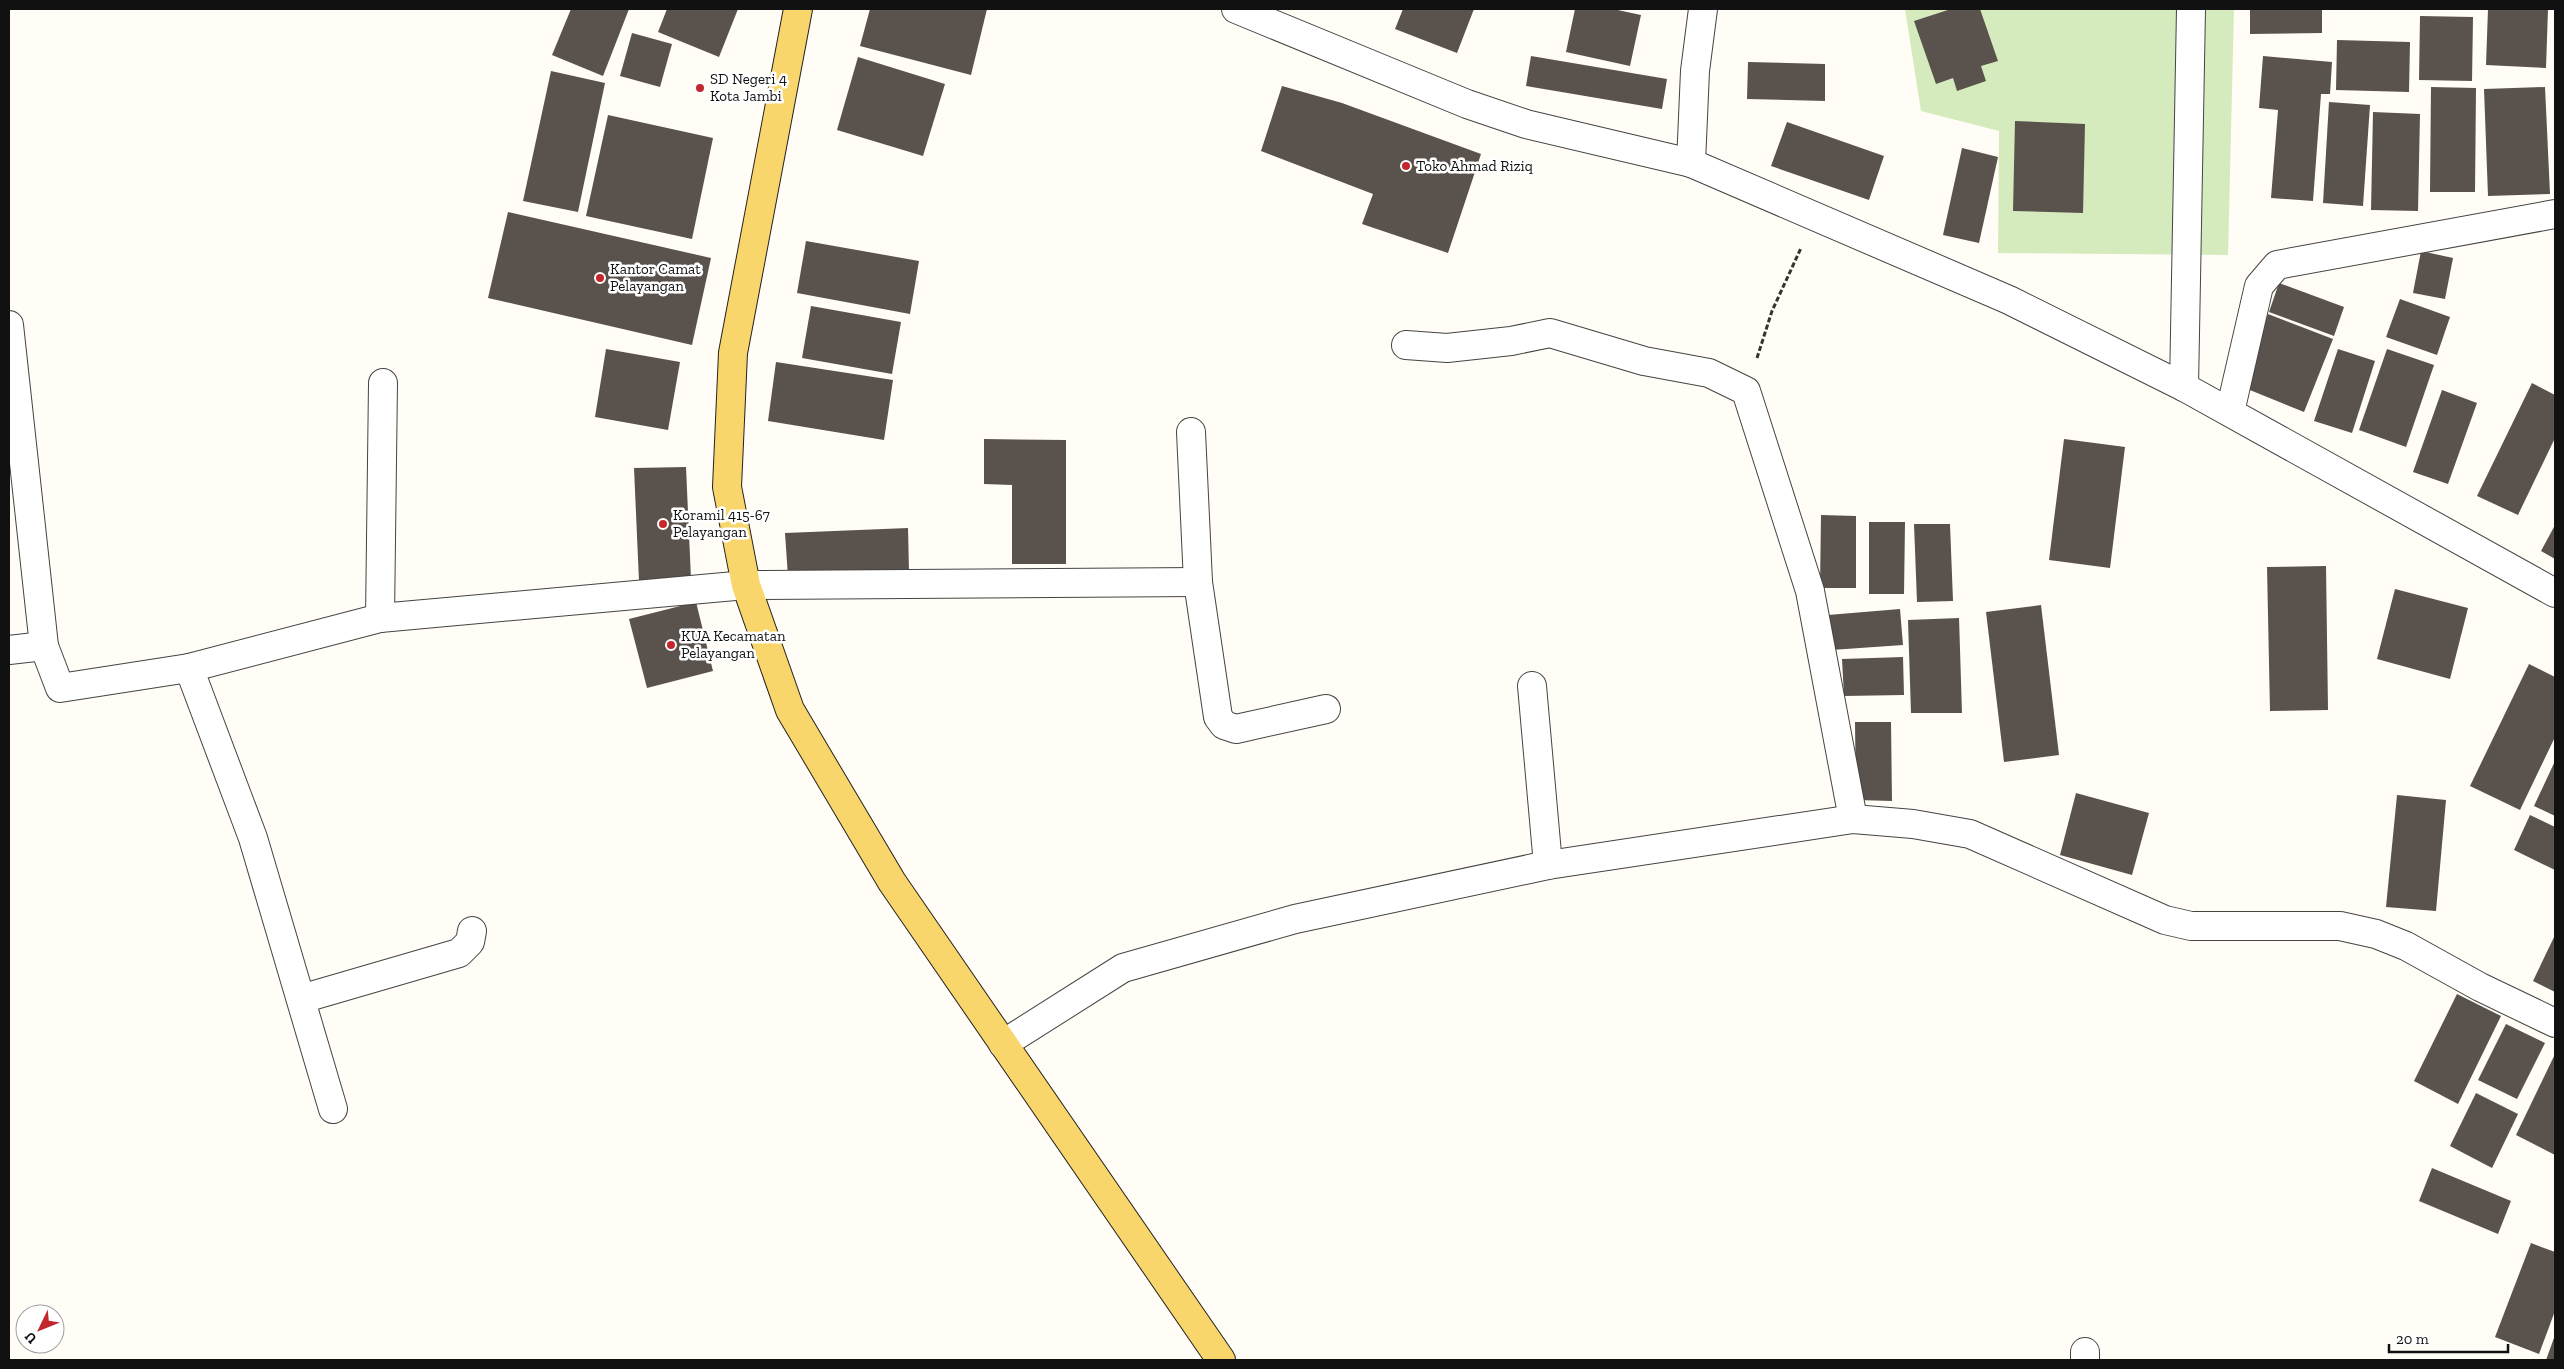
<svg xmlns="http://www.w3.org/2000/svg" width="2564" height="1369" font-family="'Zilla Slab',serif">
	<rect width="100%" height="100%" fill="#fffdf5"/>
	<polygon fill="#d5ebbd" points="1905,9 2234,9 2228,255 1998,253 1999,131 1921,111"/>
	<g fill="#5a524d">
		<polygon points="571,9 629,9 603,76 552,55"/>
		<polygon points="667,9 738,9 719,57 658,32"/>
		<polygon points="870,9 987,9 971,75 860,46"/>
		<polygon points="1403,9 1474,9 1457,53 1395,29"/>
		<polygon points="1575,9 1613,9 1641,15 1630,66 1566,52"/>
		<polygon points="1951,9 1980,9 1998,61 1981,66 1986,81 1957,91 1953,78 1936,84 1914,21"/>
		<polygon points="2250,9 2322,9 2322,33 2250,34"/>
		<polygon points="2488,9 2548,9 2546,68 2486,65"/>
		<polygon points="2420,16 2473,17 2472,81 2419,80"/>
		<polygon points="632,33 672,44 660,87 620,76"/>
		<polygon points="2337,40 2410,42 2409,92 2336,90"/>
		<polygon points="1531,56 1667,79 1662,109 1526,86"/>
		<polygon points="2263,56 2332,62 2330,94 2321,94 2313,201 2271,198 2278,110 2259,108"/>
		<polygon points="858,57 945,84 923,156 837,130"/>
		<polygon points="1748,62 1825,64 1825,101 1747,99"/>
		<polygon points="551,71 605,83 578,212 523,201"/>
		<polygon points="1282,86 1342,103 1481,154 1448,253 1362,224 1373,194 1261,151"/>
		<polygon points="2431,87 2476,88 2475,192 2430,192"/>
		<polygon points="2545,87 2550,194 2488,196 2484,89"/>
		<polygon points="2329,102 2370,105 2363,206 2323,203"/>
		<polygon points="2373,112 2420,114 2418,211 2371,210"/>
		<polygon points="608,115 713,138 692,239 586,216"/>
		<polygon points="2015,121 2085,124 2083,213 2013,211"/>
		<polygon points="1787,122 1884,156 1869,200 1771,166"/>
		<polygon points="1962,148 1998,157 1979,243 1943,235"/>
		<polygon points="508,212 711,258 692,345 488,298"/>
		<polygon points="806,241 919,261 910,314 797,293"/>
		<polygon points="2421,251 2453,258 2445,299 2413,293"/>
		<polygon points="2279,283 2344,307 2334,336 2269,312"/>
		<polygon points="2400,299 2450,317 2437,355 2386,337"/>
		<polygon points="811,306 901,322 892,374 802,358"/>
		<polygon points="2268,314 2333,339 2304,412 2240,386"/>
		<polygon points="606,349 680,362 668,430 595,417"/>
		<polygon points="2338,349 2375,361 2352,433 2314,421"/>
		<polygon points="2387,349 2434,365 2406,447 2359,430"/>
		<polygon points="776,362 893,380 884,440 768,421"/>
		<polygon points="2532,383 2555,395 2555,438 2518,515 2477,496"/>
		<polygon points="2442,390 2477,403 2448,484 2413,472"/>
		<polygon points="984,439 1066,440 1066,564 1012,564 1012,485 984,484"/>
		<polygon points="2064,439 2125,447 2110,568 2049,560"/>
		<polygon points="686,467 691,579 639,581 634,468"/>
		<polygon points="1821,515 1856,516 1856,588 1820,588"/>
		<polygon points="1869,522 1905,522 1904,594 1869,594"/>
		<polygon points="1914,524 1950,524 1953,601 1917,602"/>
		<polygon points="2555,525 2555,559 2541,551"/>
		<polygon points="908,528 909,572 788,577 785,533"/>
		<polygon points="2326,566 2328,710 2270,711 2267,567"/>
		<polygon points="2395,589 2468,608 2450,679 2377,659"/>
		<polygon points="696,602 713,671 647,688 629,619"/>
		<polygon points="2041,605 2059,755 2004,762 1986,612"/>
		<polygon points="1900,609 1903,645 1831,650 1828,615"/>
		<polygon points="1959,618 1962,713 1911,713 1908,620"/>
		<polygon points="1903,657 1904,695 1844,696 1842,659"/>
		<polygon points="2529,664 2555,677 2555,737 2520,810 2470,786"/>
		<polygon points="1855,722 1891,722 1892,801 1856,800"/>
		<polygon points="2555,761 2555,816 2534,806"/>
		<polygon points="2076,793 2149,813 2132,875 2060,855"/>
		<polygon points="2397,795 2446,800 2436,911 2386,907"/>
		<polygon points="2530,815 2555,827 2555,870 2514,850"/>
		<polygon points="2555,935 2555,992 2533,981"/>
		<polygon points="2457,994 2501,1016 2458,1104 2414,1081"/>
		<polygon points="2506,1024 2545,1043 2517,1099 2478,1080"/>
		<polygon points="2555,1054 2555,1155 2516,1135"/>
		<polygon points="2476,1093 2518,1114 2492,1168 2450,1146"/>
		<polygon points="2432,1168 2511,1201 2498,1234 2419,1201"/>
		<polygon points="2531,1243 2555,1252 2555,1311 2539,1354 2495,1337"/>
		<polygon points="2555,1335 2555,1360 2546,1360"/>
	</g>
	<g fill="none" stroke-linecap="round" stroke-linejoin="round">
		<defs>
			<g id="minor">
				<polyline points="1236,9 1467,104 1526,124 1691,163 2009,300 2184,387 2555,593"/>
				<polyline points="1691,163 1695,71 1703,9"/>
				<polyline points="9,325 44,646 60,688 189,668 380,618 746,585 1198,582"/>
				<polyline points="1406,345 1447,348 1511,341 1550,333 1644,361 1709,373 1746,391 1810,591 1853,819"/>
				<polyline points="2184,387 2191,9"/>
				<polyline points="2230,412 2259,286 2277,265 2555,214"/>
				<polyline points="1191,432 1198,582 1218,717 1224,725 1236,729 1326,709"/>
				<polyline points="380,618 383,383"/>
				<polyline points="9,650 44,646"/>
				<polyline points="189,668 253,838 333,1109"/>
				<polyline points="1532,686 1548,865"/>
				<polyline points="301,999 459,953 470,942 472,931"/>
				<polyline points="1003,1044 1123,968 1295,919 1548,865 1853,819 1913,824 1970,834 2165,920 2191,926 2340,926 2376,934 2406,946 2480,987 2555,1023"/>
				<polyline points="2085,1352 2085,1360"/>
			</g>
			<polyline id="major" points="798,9 733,353 727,487 746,585 790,710 892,882 1221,1360"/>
		</defs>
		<use href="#minor" stroke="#444" stroke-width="30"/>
		<use href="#major" stroke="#222" stroke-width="30"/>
		<polyline stroke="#333" stroke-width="3" stroke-dasharray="5 2.5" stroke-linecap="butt" points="1757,358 1772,311 1801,248"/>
		<use href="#minor" stroke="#fff" stroke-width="28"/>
		<use href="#major" stroke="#f9d66b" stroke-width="28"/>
	</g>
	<g fill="#c4262e" stroke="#fff" stroke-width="2">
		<circle cx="700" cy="88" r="5"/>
		<circle cx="1406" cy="166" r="5"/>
		<circle cx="600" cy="278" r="5"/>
		<circle cx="663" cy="524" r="5"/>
		<circle cx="671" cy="645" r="5"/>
	</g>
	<g text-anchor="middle" stroke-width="5" stroke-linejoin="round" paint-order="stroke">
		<g font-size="15" fill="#111" stroke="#fff" text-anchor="start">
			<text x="710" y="84">SD Negeri 4<tspan x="710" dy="17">Kota Jambi</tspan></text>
			<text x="1416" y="171">Toko Ahmad Riziq</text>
			<text x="610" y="274">Kantor Camat<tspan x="610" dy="17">Pelayangan</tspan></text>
			<text x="673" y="520">Koramil 415-67<tspan x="673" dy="17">Pelayangan</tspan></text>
			<text x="681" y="641">KUA Kecamatan<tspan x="681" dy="17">Pelayangan</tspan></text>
		</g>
	</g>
	<rect width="2564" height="1369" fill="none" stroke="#111111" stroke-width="20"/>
	<g transform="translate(40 1329) rotate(227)"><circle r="24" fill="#ffffff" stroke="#a0a0a0"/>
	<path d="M0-4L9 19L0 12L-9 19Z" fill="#c4262e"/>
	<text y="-8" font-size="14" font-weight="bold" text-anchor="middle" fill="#111111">U</text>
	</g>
	<path d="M2389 1344v8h119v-8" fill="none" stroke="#111111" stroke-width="2.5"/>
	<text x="2396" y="1344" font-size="15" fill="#111111" stroke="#ffffff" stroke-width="4" paint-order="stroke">20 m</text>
</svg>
